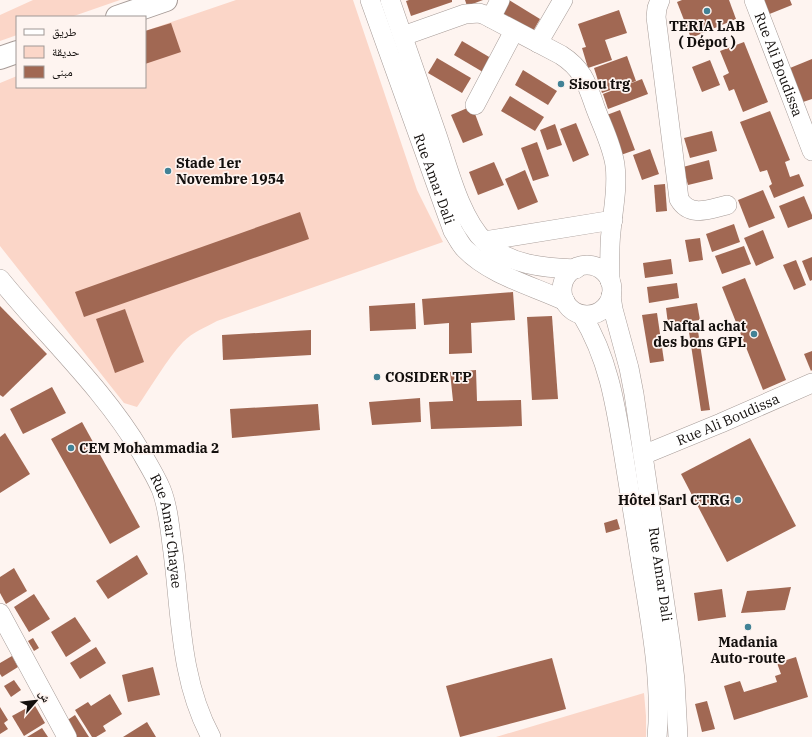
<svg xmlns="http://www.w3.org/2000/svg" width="812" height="737" font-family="'IBM Plex Serif','Noto Naskh Arabic',serif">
	<rect width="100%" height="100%" fill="#fef4f0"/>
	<g fill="#fbd6c8">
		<polygon points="33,0 120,0 71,17 17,17 17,35 0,41 0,15"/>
		<path d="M236,0h117l64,190 26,52 -226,79c-11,6 -24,11 -34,21 -16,17 -32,45 -46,65l-13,-4 -124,-157v-163l17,-7v11h128v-56z"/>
		<polygon points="644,693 646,716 646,737 496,737"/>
	</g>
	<g fill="#a16853">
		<polygon points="409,0 452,0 452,2 411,16 406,1"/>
		<polygon points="465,0 483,0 467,6"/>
		<polygon points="509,0 540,19 532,33 498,13"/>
		<polygon points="682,0 729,0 736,19 691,38 677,2"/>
		<polygon points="761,0 790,0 792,5 767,15"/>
		<polygon points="619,10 627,33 605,40 612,60 588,68 582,48 586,47 578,24"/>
		<polygon points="171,23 181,52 145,64 145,31"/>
		<polygon points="462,41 496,61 488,75 454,55"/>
		<polygon points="744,42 768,102 743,112 734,89 729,91 723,76 729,73 720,51"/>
		<polygon points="627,56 636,81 602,93 594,68"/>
		<polygon points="437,58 471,78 462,93 428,73"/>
		<polygon points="812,59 812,99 803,102 790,68"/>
		<polygon points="710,60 720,85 702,92 692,67"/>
		<polygon points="523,70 557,91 548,105 515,85"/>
		<polygon points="642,79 648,94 608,109 603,94"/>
		<polygon points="510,96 544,117 535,131 501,111"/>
		<polygon points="472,106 483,135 463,143 451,115"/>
		<polygon points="620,110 635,150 618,156 604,116"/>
		<polygon points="770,111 790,160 785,162 790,177 799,174 804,186 774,198 769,186 772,184 767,170 760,172 740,122"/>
		<polygon points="576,123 589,155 573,162 560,129"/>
		<polygon points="555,124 562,145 547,150 540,130"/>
		<polygon points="712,131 717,151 690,158 684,138"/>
		<polygon points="537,142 549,176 533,181 521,148"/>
		<polygon points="650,149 659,174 642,180 633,155"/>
		<polygon points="709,160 713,179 688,185 683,167"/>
		<polygon points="494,162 504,185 478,195 469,172"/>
		<polygon points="525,170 538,202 518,210 505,179"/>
		<polygon points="665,184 667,211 656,212 654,185"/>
		<polygon points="763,190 775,218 749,228 738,200"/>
		<polygon points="804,196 812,215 812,219 788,228 779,206"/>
		<polygon points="300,212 309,239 84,317 75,292"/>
		<polygon points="734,224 740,242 712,252 706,234"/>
		<polygon points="763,230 774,258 756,266 744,238"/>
		<polygon points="700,238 703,260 689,262 685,240"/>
		<polygon points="744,246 751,264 722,274 715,256"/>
		<polygon points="812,257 812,280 810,281 802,261"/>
		<polygon points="671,259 673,274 645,278 643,263"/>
		<polygon points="796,260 806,285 794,290 783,265"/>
		<polygon points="745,278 786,380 763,390 722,287"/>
		<polygon points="677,283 679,298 649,303 647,287"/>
		<polygon points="513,292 515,320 471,323 472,353 449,354 449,323 424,325 422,299"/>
		<polygon points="415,303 416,329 370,331 369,306"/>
		<polygon points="697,303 700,320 668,324 666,308"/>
		<polygon points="0,306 47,354 3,397 0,395"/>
		<polygon points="125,309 144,362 115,373 96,319"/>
		<polygon points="657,313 664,361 650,363 642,315"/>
		<polygon points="552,316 558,399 532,400 527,317"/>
		<polygon points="311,330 311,355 223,360 222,335"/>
		<polygon points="698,331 710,410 701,411 689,332"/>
		<polygon points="812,351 812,370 811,371 804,354"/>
		<polygon points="476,370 477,401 521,400 522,426 431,429 429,402 453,401 450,372"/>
		<polygon points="52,387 66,413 23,434 10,409"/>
		<polygon points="420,398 421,422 372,425 369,402"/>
		<polygon points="318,404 320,430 232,438 230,409"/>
		<polygon points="82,422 140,527 110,544 51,439"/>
		<polygon points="5,433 30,474 0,493 0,437"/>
		<polygon points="750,438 796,526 727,562 681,474"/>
		<polygon points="617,519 620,529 606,533 604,523"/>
		<polygon points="137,555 148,574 108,599 96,581"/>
		<polygon points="14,568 27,591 6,604 0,593 0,577"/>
		<polygon points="791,587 785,610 741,613 747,591"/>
		<polygon points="722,589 726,617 698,621 694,593"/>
		<polygon points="34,594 50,619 29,632 14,607"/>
		<polygon points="75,617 91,641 66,657 51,632"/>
		<polygon points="33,638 39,648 34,651 28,641"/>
		<polygon points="96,647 106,663 80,679 70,663"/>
		<polygon points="12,656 18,667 2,677 0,674 0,663"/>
		<polygon points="796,657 808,697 734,720 724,686 740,681 744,692 777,682 775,676 781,674 777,663"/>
		<polygon points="552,658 566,709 460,737 446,686"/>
		<polygon points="153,667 160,695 128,702 122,675"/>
		<polygon points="14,680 21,690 11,697 4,686"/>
		<polygon points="110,694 122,714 103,726 106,731 96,737 92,737 75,710 88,702 91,706"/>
		<polygon points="707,701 715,729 702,732 695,704"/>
		<polygon points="34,704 45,723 24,736 12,716"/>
		<polygon points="0,707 8,720 4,723 8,729 0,734"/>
		<polygon points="75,715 89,737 72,737 63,723"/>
		<polygon points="147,722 156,737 123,737"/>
		<polygon points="42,728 48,737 27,737"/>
	</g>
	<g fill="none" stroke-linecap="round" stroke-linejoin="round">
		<defs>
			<g id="minor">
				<path id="s1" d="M370,0l83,231c4,6 7,13 12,18 25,26 68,37 100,52"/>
				<path d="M390,0c16,45 31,90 47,135 11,32 23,83 48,107 24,23 59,26 91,27"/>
				<path d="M660,0l-3,8 -1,9 23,182c11,19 30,10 48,6"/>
				<path id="s2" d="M754,0l58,151"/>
				<polyline points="491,18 500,0"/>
				<path d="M403,36l62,-22 14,-1 6,2 76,40c22,14 26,29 34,52 7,19 17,38 20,58 3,23 -2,44 -4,67 -2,16 -1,33 -1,49"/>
				<polyline points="538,43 563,0"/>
				<polyline points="475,105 514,31"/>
				<polyline points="484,241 613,220"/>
				<circle cx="587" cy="290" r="25"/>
				<path id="s3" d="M0,279c47,58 103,109 141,173 7,12 15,25 20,37 8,20 9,43 12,63 8,63 7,128 38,185"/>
				<path id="s4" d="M611,296l2,13 16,59 5,26 37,252 4,34 3,57"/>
				<path d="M582,315c26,43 33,87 41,136 5,31 10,62 15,93 9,61 25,132 19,193"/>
				<path id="s5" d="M643,455l78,-32 91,-40"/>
				<polyline points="0,613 67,737"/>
			</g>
			<g id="major">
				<polyline points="117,17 166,0"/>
				<polyline points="0,58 17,52"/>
			</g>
		</defs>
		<use href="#minor" stroke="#a69b97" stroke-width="20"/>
		<use href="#major" stroke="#a69b97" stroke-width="24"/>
		<use href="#minor" stroke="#fff" stroke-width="19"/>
		<use href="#major" stroke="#fff" stroke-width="22"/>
	</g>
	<g fill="#428296" stroke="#fef4f0" stroke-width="1.5">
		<circle cx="707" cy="11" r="4"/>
		<circle cx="561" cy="84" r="4"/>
		<circle cx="168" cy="171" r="4"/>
		<circle cx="754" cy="334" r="4"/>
		<circle cx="377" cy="377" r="4"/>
		<circle cx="71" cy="448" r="4"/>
		<circle cx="738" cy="500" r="4"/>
		<circle cx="748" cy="627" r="4"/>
	</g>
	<g text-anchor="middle" stroke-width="3.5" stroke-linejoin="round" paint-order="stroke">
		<g font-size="14" font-weight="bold" fill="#130f0d" stroke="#fef4f0" text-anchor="start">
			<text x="707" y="31" text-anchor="middle">TERIA LAB<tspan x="707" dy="16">( Dépot )</tspan></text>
			<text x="569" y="89">Sisou trg</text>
			<text x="176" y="168">Stade 1er<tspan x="176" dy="16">Novembre 1954</tspan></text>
			<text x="746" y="331" text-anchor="end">Naftal achat<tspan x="746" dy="16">des bons GPL</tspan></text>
			<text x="385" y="382">COSIDER TP</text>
			<text x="79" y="453">CEM Mohammadia 2</text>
			<text x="730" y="505" text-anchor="end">Hôtel Sarl CTRG</text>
			<text x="748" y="647" text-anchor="middle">Madania<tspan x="748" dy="16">Auto-route</tspan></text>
		</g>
		<g font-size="14" fill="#130f0d" stroke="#fef4f0">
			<text dy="5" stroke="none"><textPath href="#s2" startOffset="69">Rue Ali Boudissa</textPath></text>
			<text dy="5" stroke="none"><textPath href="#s1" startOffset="190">Rue Amar Dali</textPath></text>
			<text dy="5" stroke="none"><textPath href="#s5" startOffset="92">Rue Ali Boudissa</textPath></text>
			<text dy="5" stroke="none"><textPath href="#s3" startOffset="308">Rue Amar Chayae</textPath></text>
			<text dy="5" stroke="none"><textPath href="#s4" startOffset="283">Rue Amar Dali</textPath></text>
		</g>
	</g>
	<rect x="16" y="16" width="130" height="72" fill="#fef4f0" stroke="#a09895"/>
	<rect x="24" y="29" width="20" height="6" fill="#ffffff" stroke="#a09895"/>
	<text x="52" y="36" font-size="12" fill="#130f0d">طريق</text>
	<rect x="24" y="46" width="20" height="12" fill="#fbd6c8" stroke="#a09895"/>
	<text x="52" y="56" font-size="12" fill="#130f0d">حديقة</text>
	<rect x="24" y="66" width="20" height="12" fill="#a16853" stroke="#a09895"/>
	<text x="52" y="76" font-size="12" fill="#130f0d">مبنى</text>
	<g transform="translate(36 701) rotate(62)" stroke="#fef4f0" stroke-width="3" paint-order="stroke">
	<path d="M0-3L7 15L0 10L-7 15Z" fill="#130f0d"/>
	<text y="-6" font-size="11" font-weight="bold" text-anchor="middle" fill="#130f0d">ش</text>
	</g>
</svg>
